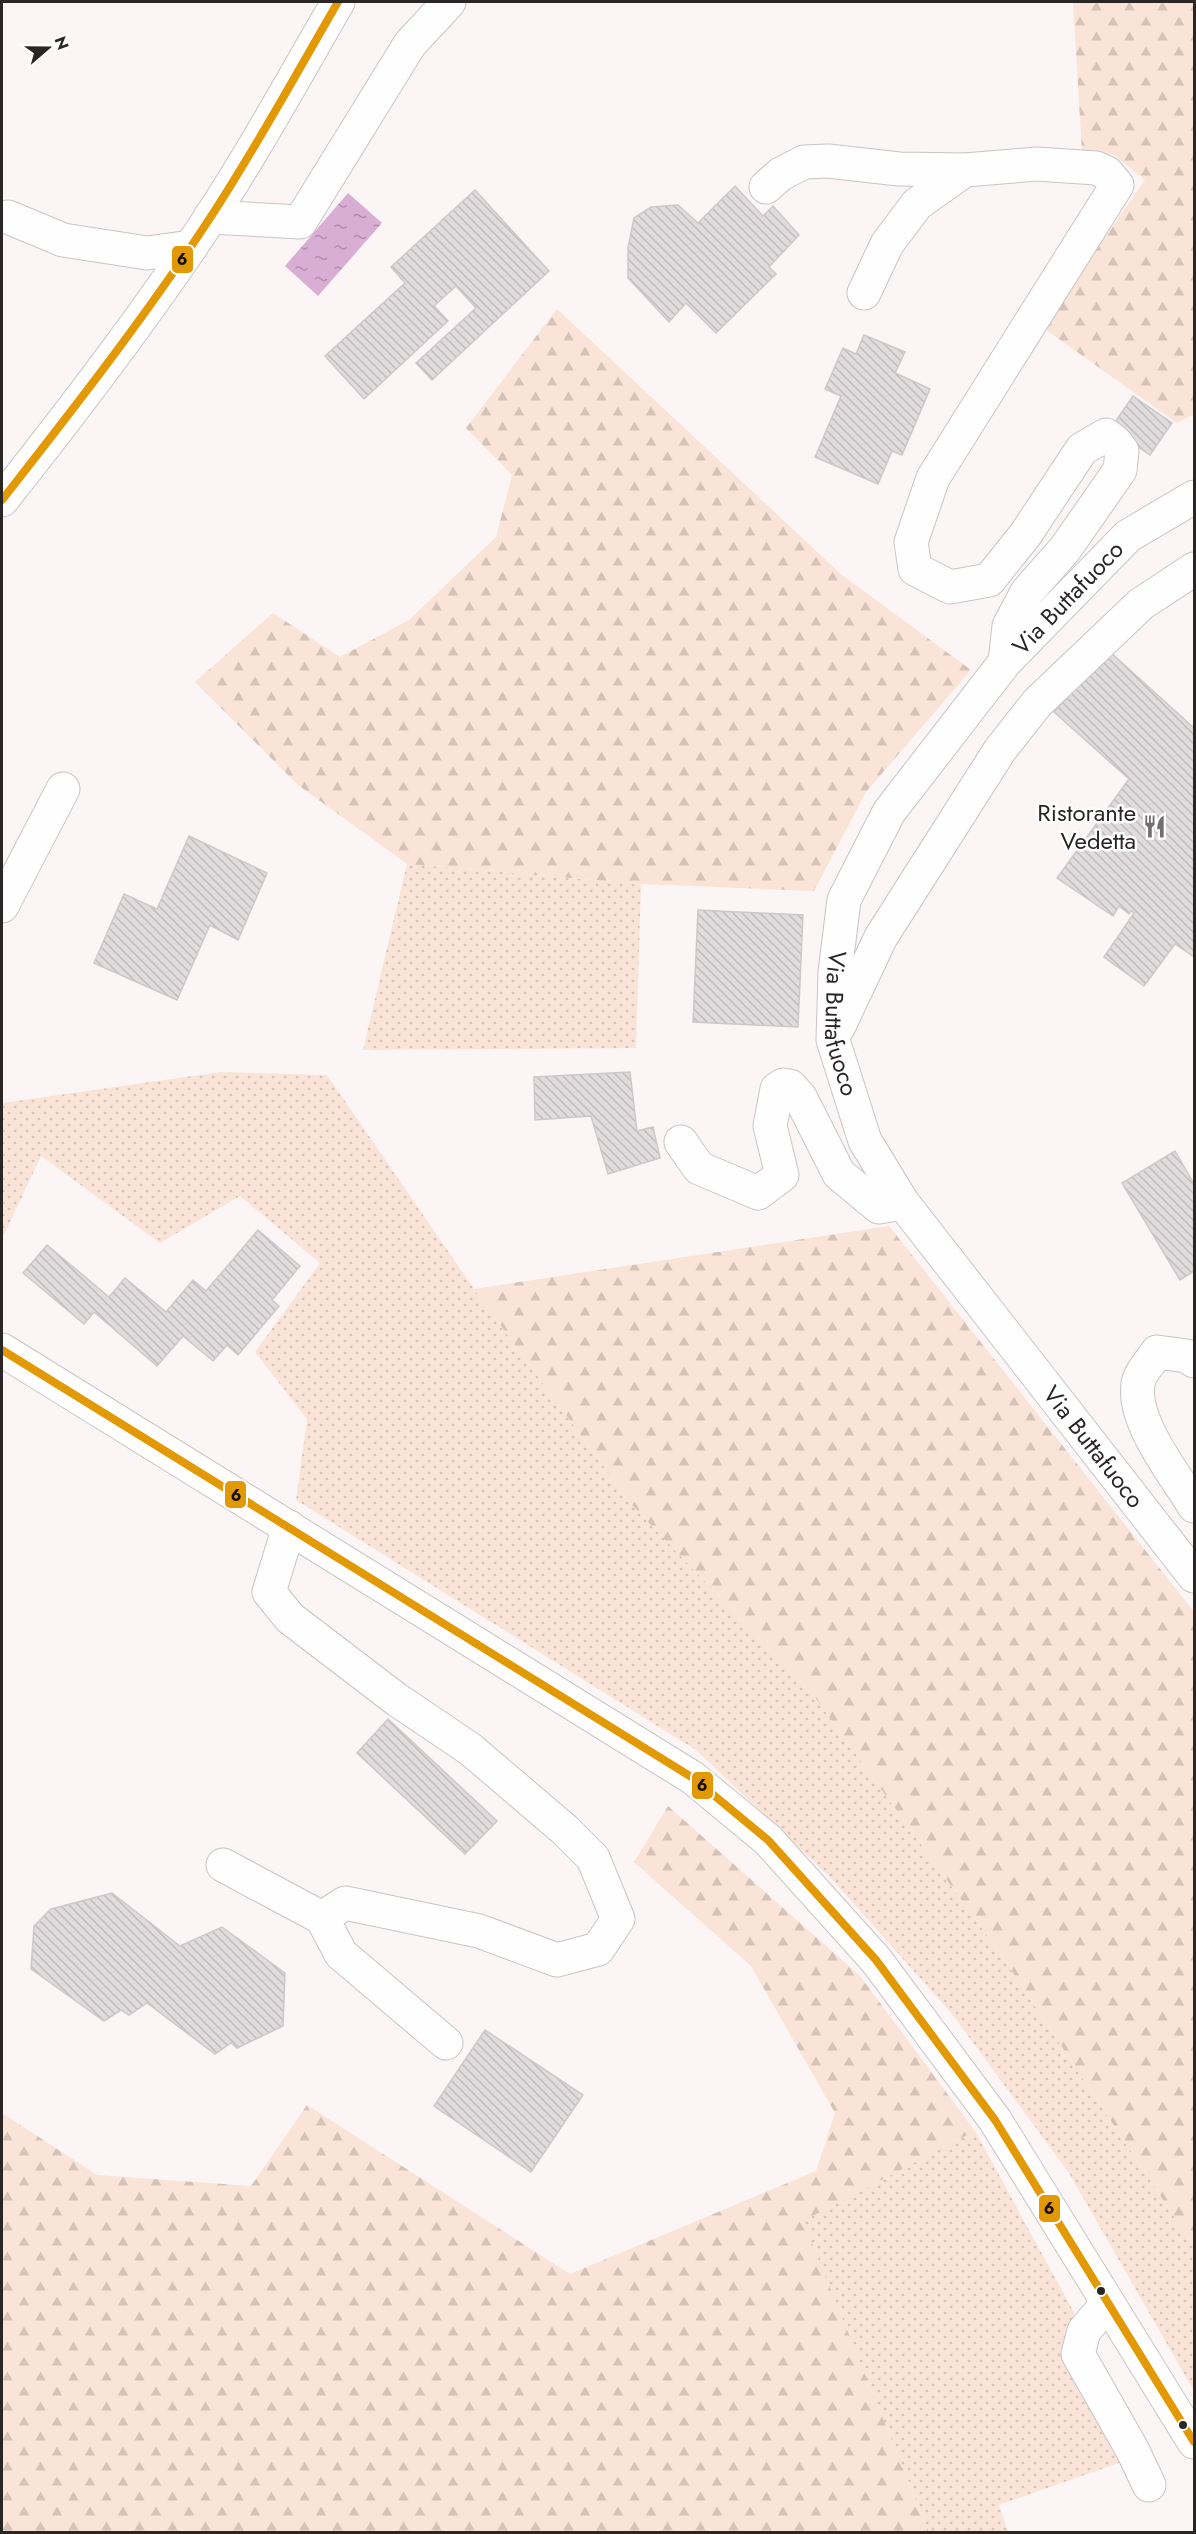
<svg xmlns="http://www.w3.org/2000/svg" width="1196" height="2534" font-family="Jost,sans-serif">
	<defs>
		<pattern id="grass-dots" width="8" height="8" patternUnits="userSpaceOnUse" patternTransform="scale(1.5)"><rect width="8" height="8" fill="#fae4d7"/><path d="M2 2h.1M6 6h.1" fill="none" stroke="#d6c3b8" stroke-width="1.8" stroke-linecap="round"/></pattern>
		<pattern id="forest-firs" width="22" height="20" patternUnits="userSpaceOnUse" patternTransform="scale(1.5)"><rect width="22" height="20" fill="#fae4d7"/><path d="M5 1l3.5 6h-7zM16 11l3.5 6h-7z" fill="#d6c3b8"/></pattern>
		<pattern id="water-ripples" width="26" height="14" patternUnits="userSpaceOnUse" patternTransform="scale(1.5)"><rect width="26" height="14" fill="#d9aed4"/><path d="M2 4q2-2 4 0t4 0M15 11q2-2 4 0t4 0" fill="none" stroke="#b08dac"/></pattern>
		<pattern id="building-back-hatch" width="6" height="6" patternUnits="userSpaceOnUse" patternTransform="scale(1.5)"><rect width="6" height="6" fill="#e0dbdc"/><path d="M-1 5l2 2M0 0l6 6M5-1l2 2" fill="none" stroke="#c0bcbd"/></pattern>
	</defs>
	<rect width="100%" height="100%" fill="#fbf5f6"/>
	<g fill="url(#grass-dots)">
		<polygon points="407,864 641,884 636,1048 363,1050"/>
		<polygon points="221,1072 327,1075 474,1289 631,1504 814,1696 1004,1959 1194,2247 1194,2391 1069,2173 952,2014 830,1877 696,1750 296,1500 307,1419 255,1352 320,1263 240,1196 160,1243 41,1156 2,1239 2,1103"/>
		<polygon points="975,2131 1150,2452 999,2505 1008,2532 929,2532 802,2221"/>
	</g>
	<g fill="url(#forest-firs)">
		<polygon points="1073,2 1194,2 1194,414 1177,423 1042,327 1145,180 1113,154 1082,152"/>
		<polygon points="557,309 842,575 971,670 866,792 814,891 641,884 407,864 298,785 195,682 273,613 340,657 409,620 496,537 512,475 466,428"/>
		<polygon points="889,1226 1194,1612 1194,2247 1004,1959 814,1696 631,1504 474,1289"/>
		<polygon points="668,1806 860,1976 975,2131 803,2221 929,2532 2,2532 2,2113 97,2175 251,2186 307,2105 570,2274 816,2171 835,2113 751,1966 634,1862"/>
	</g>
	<polygon fill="url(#water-ripples)" points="348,193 382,223 318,296 285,266"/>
	<g fill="url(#building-back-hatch)" stroke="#cdc8ca" stroke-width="1.5">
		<polygon points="735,186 763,216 773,206 799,235 769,267 776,274 716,333 686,303 669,322 628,278 628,248 634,218 651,207 678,205 698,223"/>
		<polygon points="475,190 549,271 432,380 416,363 476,308 456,286 434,306 448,321 364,399 325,356 405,283 391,267"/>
		<polygon points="864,335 905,352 895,373 930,389 902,455 892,451 878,484 815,457 841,396 825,389 843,348 856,354"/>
		<polygon points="1133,396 1172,423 1150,455 1111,428"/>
		<polygon points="1109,651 1194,728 1194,953 1193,956 1175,944 1144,986 1104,957 1134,913 1131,911 1129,914 1119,906 1113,916 1057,878 1129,779 1054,712"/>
		<polygon points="189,836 267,873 238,940 210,925 177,1000 94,963 124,894 157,909"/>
		<polygon points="698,910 803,915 798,1027 693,1022"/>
		<polygon points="630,1072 637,1131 653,1127 660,1158 608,1174 591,1116 535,1120 534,1077"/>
		<polygon points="1175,1151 1194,1184 1194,1271 1180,1280 1122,1183"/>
		<polygon points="258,1230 300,1266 272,1300 279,1306 238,1355 227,1345 213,1361 183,1336 157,1366 94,1312 84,1324 23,1273 47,1245 109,1297 125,1278 166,1312 193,1280 206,1291"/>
		<polygon points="388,1719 497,1821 465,1854 357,1753"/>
		<polygon points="112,1893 180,1946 222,1927 285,1973 283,2026 237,2048 231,2043 215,2054 147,2003 129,2015 121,2010 104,2021 31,1969 34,1926 51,1909"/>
		<polygon points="485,2030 583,2095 531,2172 434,2106"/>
	</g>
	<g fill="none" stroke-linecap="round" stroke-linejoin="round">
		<defs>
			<g id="minor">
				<polyline points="766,187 781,174 804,162 828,161 899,169 965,170 1037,164 1096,168 1107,173 1117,185 933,478 911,542 915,569 950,587 989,580 1025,535 1082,449 1106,435 1116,443 1122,451 1120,470 1065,549 1027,592 1009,626 1005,662"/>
				<polyline points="8,217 63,240 147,253 191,247"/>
				<polyline points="210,217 300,222 410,44 449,2"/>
				<polyline points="864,293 887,244 917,204 965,170"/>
				<path id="s1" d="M1194,497l-66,39 -123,126 -116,150 -45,88 -9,72 -2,68 32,101 38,62 291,373"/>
				<path d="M2,500c65,-82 129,-165 188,-252 54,-79 100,-163 148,-246"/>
				<polyline points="2,906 63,789"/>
				<polyline points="838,1028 881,937 1000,750 1037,703 1141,604 1194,569"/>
				<polyline points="681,1142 699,1168 758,1193 782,1175 770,1126 777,1089 783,1085 790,1086 800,1097 839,1174 879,1207 903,1203"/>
				<polyline points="2,1350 693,1778 768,1840 876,1960 995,2120 1194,2442"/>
				<path d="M1194,1361l-7,-5 -30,-4c-6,9 -18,22 -19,32 -6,38 37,90 56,122"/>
				<polyline points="289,1527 269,1592 290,1618 396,1699 470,1749 565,1830 593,1858 618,1919 598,1949 557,1960 479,1931 345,1903 322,1918 341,1954 446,2043"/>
				<polyline points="223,1865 322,1918"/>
				<polyline points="1107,2304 1084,2331 1078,2354 1133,2451 1149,2485"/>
			</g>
		</defs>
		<use href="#minor" stroke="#c9c5c5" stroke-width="35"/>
		<use href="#minor" stroke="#fefefe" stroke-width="33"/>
		<defs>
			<g id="bus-1">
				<path d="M2,500c72,-92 144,-184 208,-282 46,-70 86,-144 128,-216"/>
				<polyline points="2,1350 693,1778 768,1840 876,1960 995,2120 1194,2442"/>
			</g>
		</defs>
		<use href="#bus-1" stroke="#fff" stroke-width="12"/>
		<use href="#bus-1" stroke="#e29904" stroke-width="8"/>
	</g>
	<defs>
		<symbol id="restaurant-bare" viewBox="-9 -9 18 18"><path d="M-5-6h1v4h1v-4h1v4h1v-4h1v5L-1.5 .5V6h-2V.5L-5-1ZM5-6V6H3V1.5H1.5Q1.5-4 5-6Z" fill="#736e6f" stroke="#fff" stroke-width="2.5" paint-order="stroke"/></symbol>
	</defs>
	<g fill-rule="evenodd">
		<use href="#restaurant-bare" x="1138" y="810" width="33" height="33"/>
	</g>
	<g fill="#2a2626" stroke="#fff" stroke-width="2">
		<circle cx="1101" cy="2291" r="5"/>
		<circle cx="1183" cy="2425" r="5"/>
	</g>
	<g text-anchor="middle" stroke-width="5" stroke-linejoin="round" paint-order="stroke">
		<g font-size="24" fill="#2a2626" stroke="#fff">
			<text transform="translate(1068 598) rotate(-46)" y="8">Via Buttafuoco</text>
			<text dy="8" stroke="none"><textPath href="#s1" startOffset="666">Via Buttafuoco</textPath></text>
			<text dy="8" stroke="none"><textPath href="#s1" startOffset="1170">Via Buttafuoco</textPath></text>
		</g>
		<g font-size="24" fill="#2a2626" stroke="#fff" text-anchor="end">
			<text x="1136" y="821">Ristorante<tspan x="1136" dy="28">Vedetta</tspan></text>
		</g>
	</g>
	<g stroke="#fff" stroke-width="2">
		<rect x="171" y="245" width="23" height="29" rx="6" fill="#e29904"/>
		<rect x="224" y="1480" width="23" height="29" rx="6" fill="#e29904"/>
		<rect x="691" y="1771" width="23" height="29" rx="6" fill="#e29904"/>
		<rect x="1038" y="2194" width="23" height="29" rx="6" fill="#e29904"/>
	</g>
	<g font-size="16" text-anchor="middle" font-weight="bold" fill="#111">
		<text x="182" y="265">6</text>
		<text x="236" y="1501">6</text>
		<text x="702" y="1791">6</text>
		<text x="1049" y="2214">6</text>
	</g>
	<rect width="1196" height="2534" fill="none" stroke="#2a2626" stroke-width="6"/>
	<g transform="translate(48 48) rotate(70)" stroke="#ffffff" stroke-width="4.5" paint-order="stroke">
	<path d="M0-4.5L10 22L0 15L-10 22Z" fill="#2a2626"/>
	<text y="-9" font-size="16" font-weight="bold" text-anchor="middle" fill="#2a2626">N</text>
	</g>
</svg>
